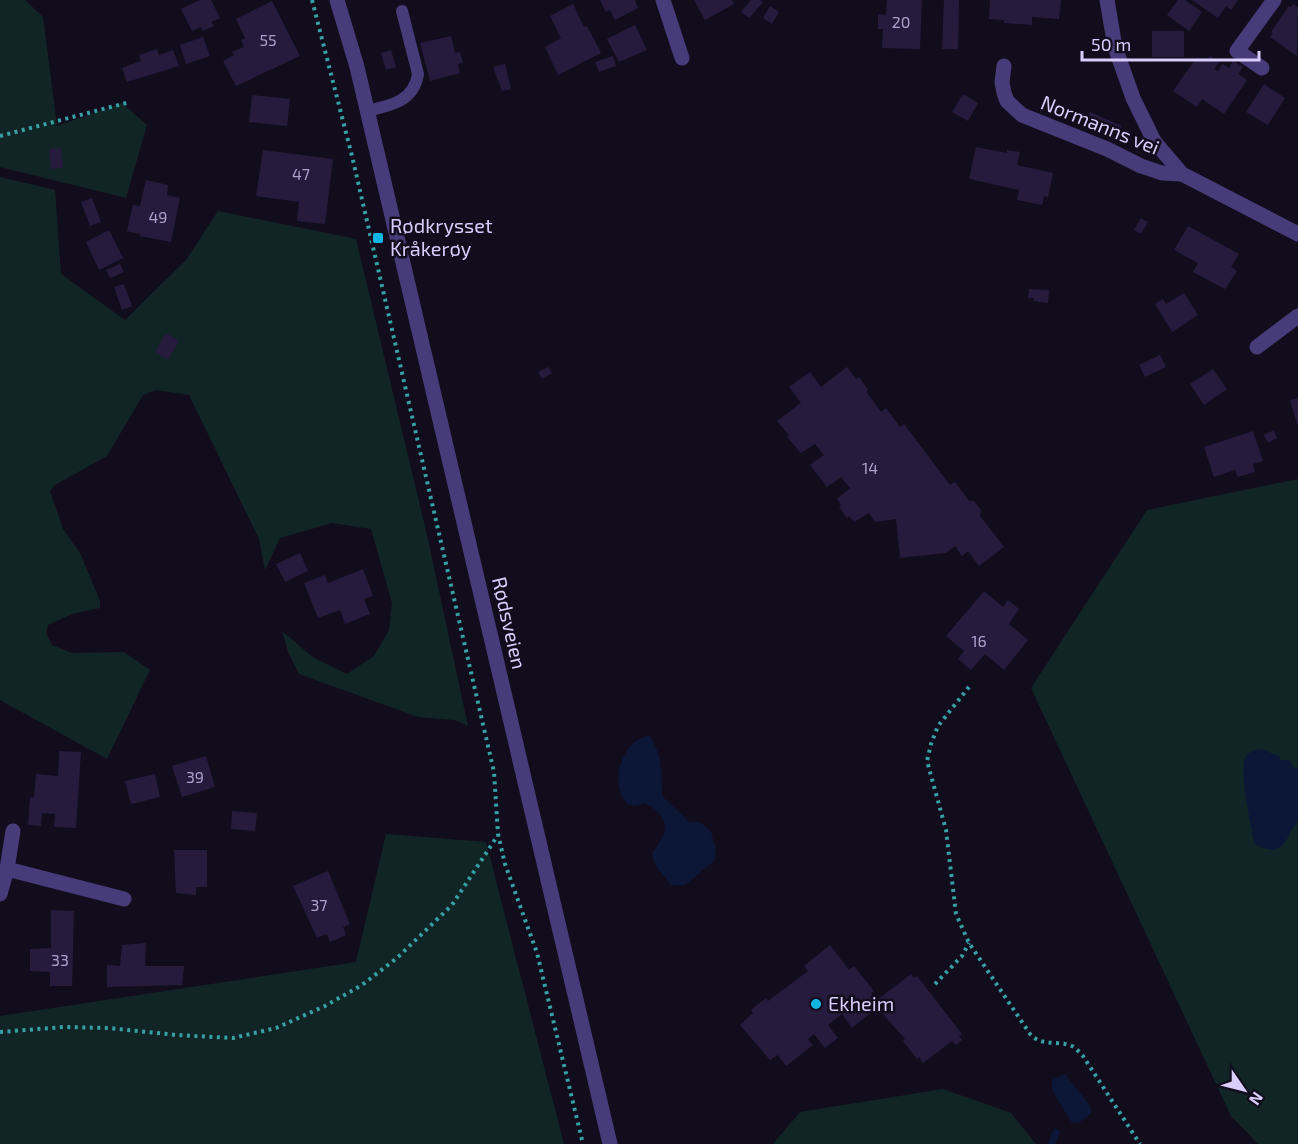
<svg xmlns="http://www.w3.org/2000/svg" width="1298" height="1144" font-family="'Exo 2',sans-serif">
	<rect width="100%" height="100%" fill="#120d1d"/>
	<g fill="#112527">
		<polygon points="0,0 25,0 43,17 57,126 122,103 147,125 126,198 0,167"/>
		<polygon points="0,177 55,190 61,274 125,320 186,260 218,211 356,239 427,535 468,726 455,720 418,717 299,674 288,652 282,631 314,658 347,674 374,656 389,630 392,603 371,529 332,523 280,538 265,570 259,539 189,395 156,390 143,395 107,456 55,485 50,491 63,529 80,553 100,601 100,608 72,614 48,625 46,633 52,645 72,653 124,652 150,670 107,759 0,700"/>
		<polygon points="1298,479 1298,1144 1258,1144 1231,1116 1031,688 1147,510"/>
		<polygon points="386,834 486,842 564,1144 0,1144 0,1016 356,962"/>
		<polygon points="943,1089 1011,1113 1036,1144 773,1144 800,1112"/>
	</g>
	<g fill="#0c1738">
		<path d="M650,736c12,19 12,38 12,60l27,26 12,1 10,9 5,18 -2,11 -29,24h-14l-16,-20 -3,-12c17,-21 20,-37 -8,-50l-9,3 -8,-2c-3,-4 -6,-8 -7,-13 -6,-21 6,-53 30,-55z"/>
		<path d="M1261,749l18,7 1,4h9l5,8h4c0,10 0,46 0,53 -1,4 -6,7 -8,12 -8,19 -19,21 -36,10 -3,-20 -15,-68 -9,-85 3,-7 9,-7 16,-9z"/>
		<polygon points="1065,1074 1090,1106 1091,1113 1080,1122 1072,1123 1052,1090 1052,1080"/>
	</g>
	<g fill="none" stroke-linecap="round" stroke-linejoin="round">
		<polyline stroke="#0c1738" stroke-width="7" points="1052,1144 1056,1132"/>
	</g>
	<g fill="#261b3d">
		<polygon points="200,0 211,0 220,18 211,22 214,26 203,31 201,27 192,31 181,9"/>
		<polygon points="600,0 635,0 638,8 615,20 610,10 606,12"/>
		<polygon points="694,0 732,0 734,4 705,20"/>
		<polygon points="751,0 760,0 763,2 749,18 741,12"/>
		<polygon points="887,0 922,0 920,49 882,48 883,29 878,29 878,14 886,15"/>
		<polygon points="944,0 959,0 958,49 942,49"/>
		<polygon points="990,0 1061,0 1059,19 1032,17 1032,25 1004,23 1004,20 989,19"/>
		<polygon points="1178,0 1185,0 1202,12 1189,31 1167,15"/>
		<polygon points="1192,0 1238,0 1231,10 1226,6 1218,18"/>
		<polygon points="272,1 300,56 236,86 223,61 234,55 232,52 244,47 241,40 245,38 236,19"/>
		<polygon points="573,4 584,27 587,26 601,53 558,75 545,47 561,38 550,16"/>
		<polygon points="1293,4 1298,7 1297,56 1270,37 1273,33 1271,32 1289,6 1291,7"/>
		<polygon points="770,6 779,12 772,24 763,18"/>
		<polygon points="635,25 647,50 619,62 607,39"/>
		<rect x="1152" y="31" width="32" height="26"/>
		<polygon points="451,36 455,53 460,52 463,63 458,64 460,73 430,81 420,43"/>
		<polygon points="203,37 210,56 186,64 180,45"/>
		<polygon points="157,49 159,55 173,50 179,66 127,82 122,68 141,61 139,55"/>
		<polygon points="391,50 396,67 386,70 381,53"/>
		<polygon points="613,56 616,66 599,72 595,62"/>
		<polygon points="1210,56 1219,62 1214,69 1218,71 1223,64 1229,68 1233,61 1243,67 1238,74 1247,80 1224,114 1202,99 1197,107 1173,91 1197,57 1205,62"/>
		<polygon points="505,64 511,89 502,91 493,67"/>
		<polygon points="1264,84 1285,98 1268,125 1246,112"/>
		<polygon points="963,94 978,103 968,121 952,112"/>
		<polygon points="252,95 290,99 287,126 249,122"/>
		<polygon points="1090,112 1122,126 1115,140 1084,126"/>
		<polygon points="976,147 1007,153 1007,150 1020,152 1017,165 1053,173 1048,197 1044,196 1042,205 1017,200 1019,190 969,179"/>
		<polygon points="61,148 63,168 51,169 49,149"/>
		<polygon points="263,150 333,159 325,224 297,221 299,202 256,196"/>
		<polygon points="146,180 168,185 167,195 180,198 171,242 140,236 140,234 127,231 133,205 140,206"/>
		<polygon points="92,198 101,222 90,226 81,202"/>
		<polygon points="1141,218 1148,222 1141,234 1134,230"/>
		<polygon points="1188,226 1239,254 1231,267 1237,271 1225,289 1193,272 1198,263 1174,250"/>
		<polygon points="109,230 123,258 99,270 86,242"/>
		<polygon points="120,264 124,272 110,278 106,270"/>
		<polygon points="124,284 132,306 122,310 114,287"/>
		<polygon points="1029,289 1049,290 1048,303 1033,301 1034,298 1028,298"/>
		<polygon points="1184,293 1198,315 1172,332 1155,304 1163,299 1166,304"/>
		<polygon points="166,333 179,341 168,360 155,352"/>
		<polygon points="1160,355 1166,367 1145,377 1139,365"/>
		<polygon points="548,367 552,373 542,379 538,372"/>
		<polygon points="847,367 856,379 859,377 868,390 866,391 881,412 886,408 900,427 904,424 950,485 955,482 969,501 974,501 981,510 980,516 1004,547 979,566 968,551 962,556 955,546 946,553 900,558 896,519 875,522 869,513 854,522 849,516 847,518 839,507 841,505 837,499 850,488 841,477 827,487 810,465 824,455 815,444 801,453 787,437 789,435 777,421 801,403 789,387 810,372 821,387"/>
		<polygon points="1213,369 1227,389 1204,405 1190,384"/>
		<polygon points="1298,398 1298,424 1297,424 1290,400"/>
		<polygon points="1274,430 1277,438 1268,443 1264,435"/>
		<polygon points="1253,431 1263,461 1253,464 1255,472 1238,477 1235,470 1214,477 1204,447"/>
		<polygon points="300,553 308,571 285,582 276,564"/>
		<polygon points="363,569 373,596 364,599 370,614 345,624 340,610 318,618 304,583 325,575 328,583"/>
		<polygon points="984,591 1003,607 1008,600 1019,609 1009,624 1028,640 1004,670 985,654 971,670 958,659 964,651 946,636"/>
		<polygon points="59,751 81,752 76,828 54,827 55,814 42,813 41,826 28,825 30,797 34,798 36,774 58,776"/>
		<polygon points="206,756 215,787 182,797 172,766"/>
		<polygon points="155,774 160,797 131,804 125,781"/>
		<polygon points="232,811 257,813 255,831 231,829"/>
		<polygon points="174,850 207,850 207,887 196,887 196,895 176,893"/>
		<polygon points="328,871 350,924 343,927 346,935 330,942 327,934 317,938 293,886"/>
		<polygon points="51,910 74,911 72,986 50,986 50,972 30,971 30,949 51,948"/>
		<polygon points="146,943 145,966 184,966 182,985 107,987 107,965 120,966 122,945"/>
		<polygon points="830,945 849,970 854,966 874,991 871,993 877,1000 911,974 914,978 917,976 962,1034 959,1036 962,1040 956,1045 952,1041 923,1063 919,1057 917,1059 903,1041 905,1039 882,1013 882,1010 875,1015 873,1011 852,1028 842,1014 828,1025 838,1038 825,1048 814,1034 808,1039 813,1045 786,1066 778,1055 770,1060 740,1025 753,1013 751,1010 766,998 768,1001 808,971 804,966"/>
	</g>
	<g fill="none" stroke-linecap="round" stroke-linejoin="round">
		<g stroke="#36a1a7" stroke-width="4" stroke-dasharray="3 4.5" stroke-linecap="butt">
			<polyline points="312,0 352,156 494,772 498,834 505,864 537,953 583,1144"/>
			<polyline points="0,136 130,102"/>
			<path d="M969,687l-31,39 -7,18 -4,17 19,69 10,84 13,29 61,91c12,13 27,6 42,12 4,2 8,7 11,10l57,88"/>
			<polyline points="935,984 962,956 969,943"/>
			<polyline points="0,1032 64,1027 109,1028 176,1035 233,1038 276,1028 325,1006 362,985 397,958 452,905 498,835"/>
		</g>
		<path stroke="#453c79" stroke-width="12" d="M366,111c23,-5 48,-9 52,-37l-16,-63"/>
		<g stroke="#453c79" stroke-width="15">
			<polyline points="663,0 682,58"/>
			<polyline points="1107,0 1115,47 1133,98 1154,141 1182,174 1298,234"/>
			<polyline points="1004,66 1002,82 1004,93 1007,101 1022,115 1107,149 1141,166 1162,173 1182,174"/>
			<polyline points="1262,68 1237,51 1274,0"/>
			<polyline points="1257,347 1298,316"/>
			<polyline points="7,869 124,899"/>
			<polyline points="0,894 7,869 13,831"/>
		</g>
		<polyline stroke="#453c79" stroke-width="15" points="337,0 357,67 610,1144"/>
	</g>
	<g fill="#11b7e4" stroke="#120d1d" stroke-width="2">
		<rect x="372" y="232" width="12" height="12" rx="3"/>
		<circle cx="816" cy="1004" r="6"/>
	</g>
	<g text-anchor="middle" stroke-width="5" stroke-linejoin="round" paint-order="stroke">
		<g font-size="16" fill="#aca0cc">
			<text x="901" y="28">20</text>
			<text x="268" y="46">55</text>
			<text x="301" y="180">47</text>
			<text x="158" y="223">49</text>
			<text x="870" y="474">14</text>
			<text x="979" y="647">16</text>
			<text x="195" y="783">39</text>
			<text x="319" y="911">37</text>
			<text x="60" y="966">33</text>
		</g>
		<g font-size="20" fill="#d8cdfb" stroke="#120d1d">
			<text transform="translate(1100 125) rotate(22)" y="7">Normanns vei</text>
			<text transform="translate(509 623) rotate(77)" y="7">Rødsveien</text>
		</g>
		<g font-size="20" fill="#d8cdfb" stroke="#120d1d" text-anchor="start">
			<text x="390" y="233">Rødkrysset<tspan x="390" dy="23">Kråkerøy</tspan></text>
			<text x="828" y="1011">Ekheim</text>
		</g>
	</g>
	<g transform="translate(1244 1090) rotate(125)" stroke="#120d1d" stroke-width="4.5" paint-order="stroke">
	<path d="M0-4.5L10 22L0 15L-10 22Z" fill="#d8cdfb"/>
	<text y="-9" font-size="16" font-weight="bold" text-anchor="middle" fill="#d8cdfb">N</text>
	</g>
	<path d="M1082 51v9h177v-9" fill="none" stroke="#d8cdfb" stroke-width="3"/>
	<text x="1091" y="51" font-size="18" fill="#d8cdfb" stroke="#120d1d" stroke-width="4.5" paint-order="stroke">50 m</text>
</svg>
